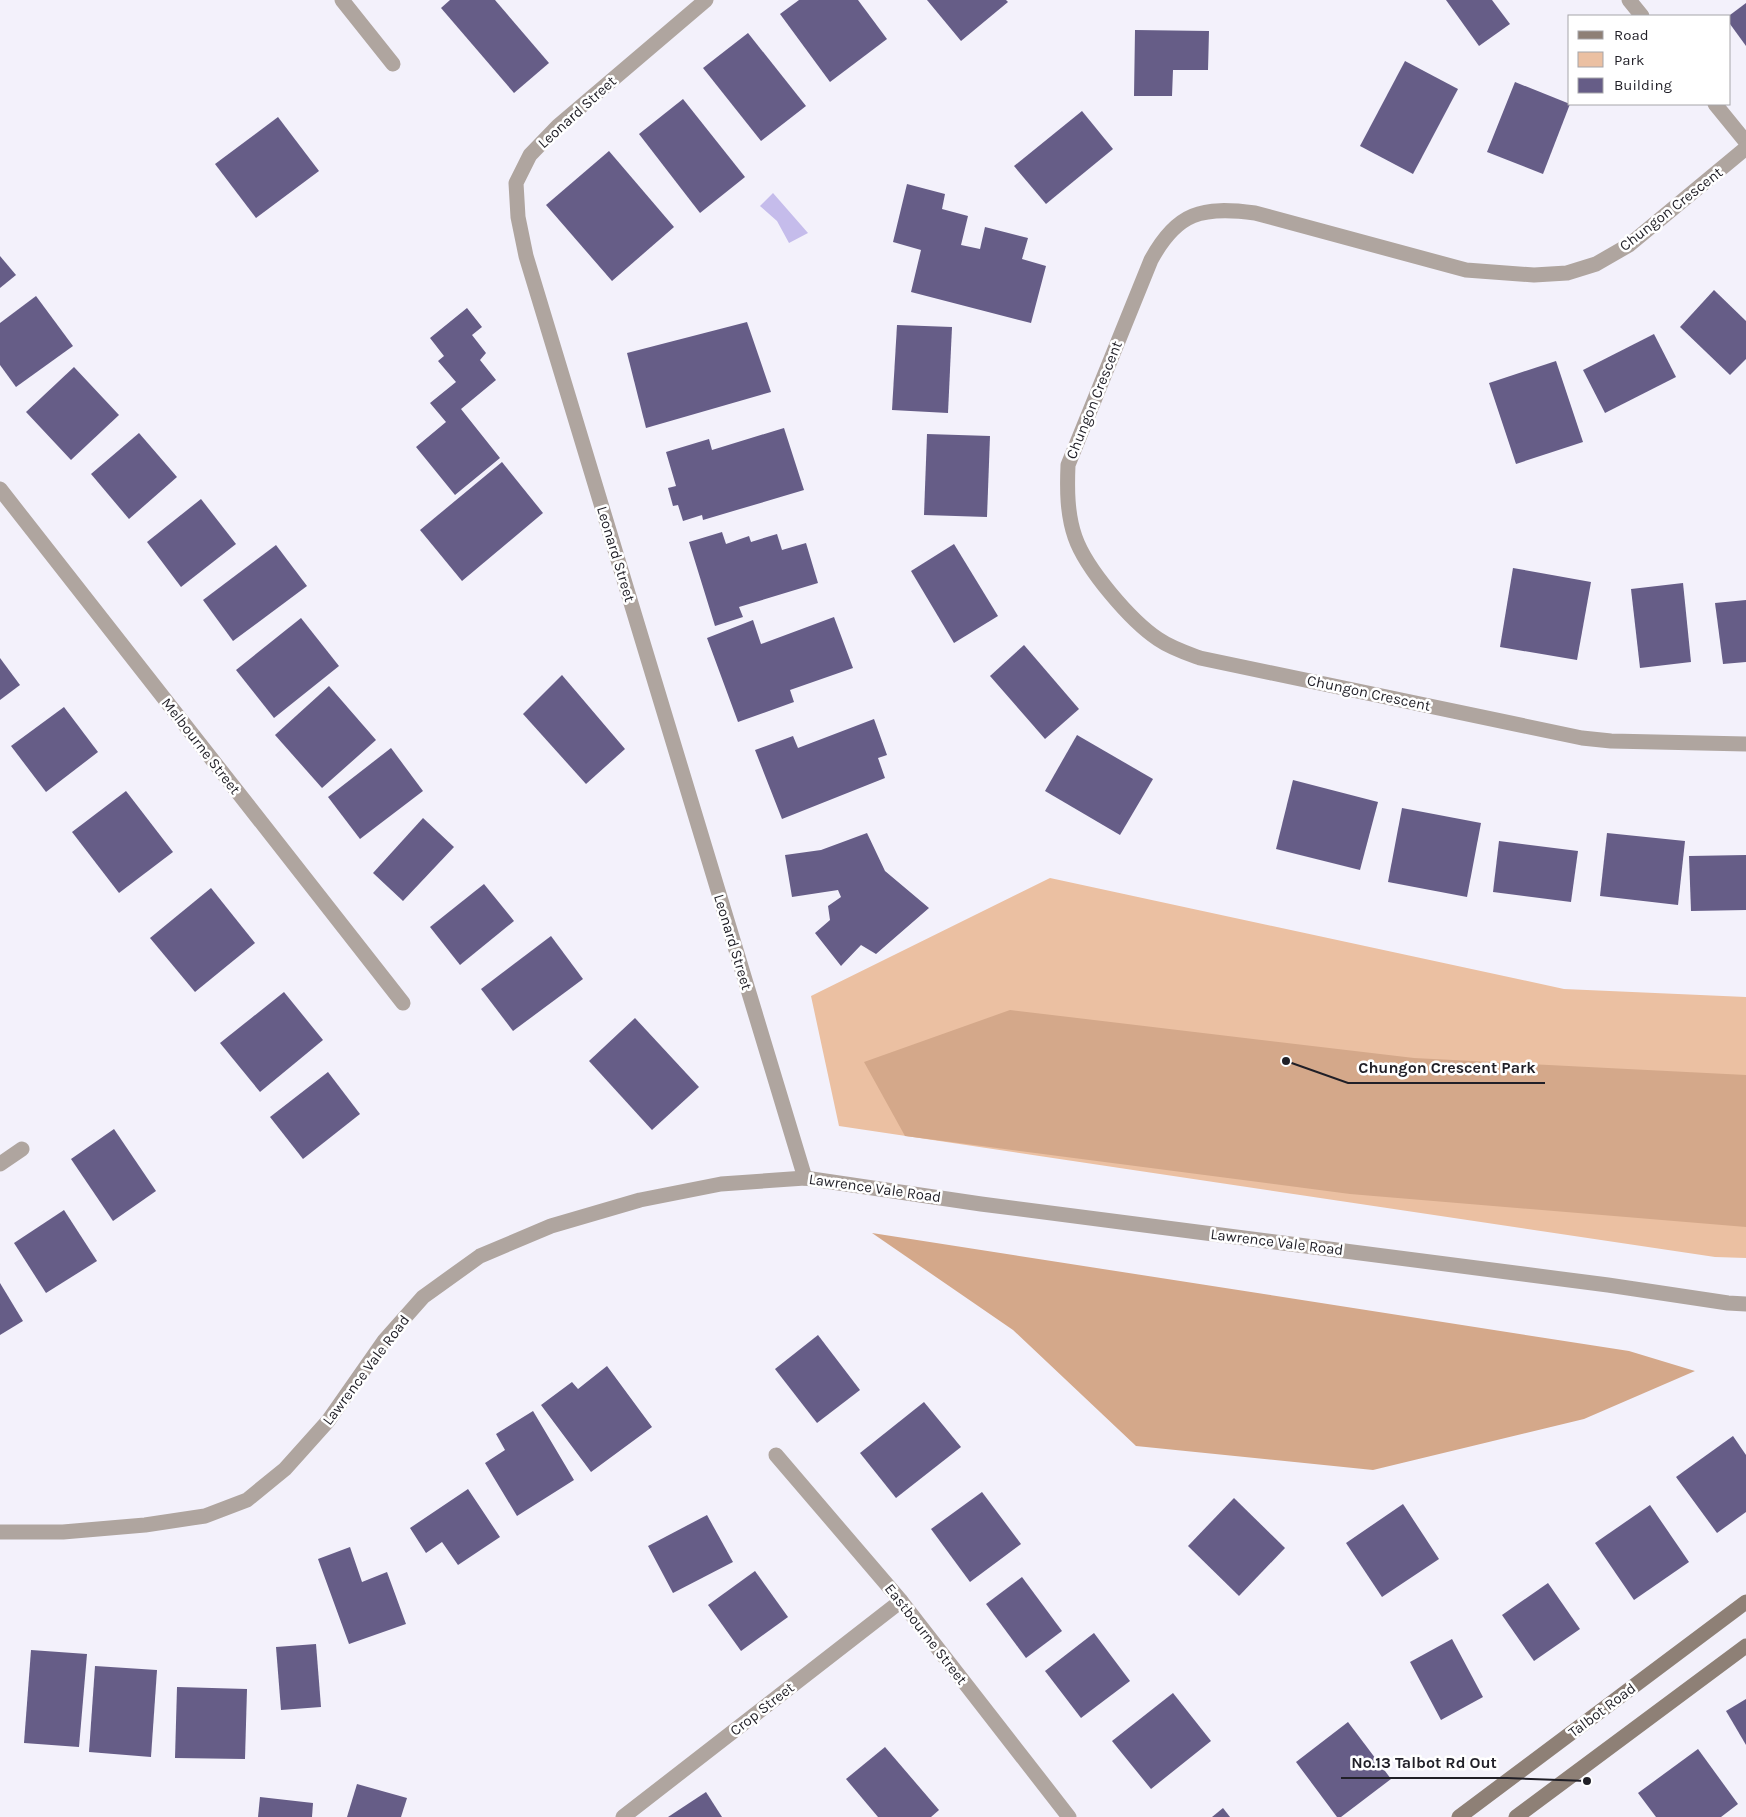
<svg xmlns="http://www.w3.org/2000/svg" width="1746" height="1817" font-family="Karla,sans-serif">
	<rect width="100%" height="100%" fill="#f3f1fb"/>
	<polygon fill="#ebc0a2" points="1050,878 1564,989 1746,997 1746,1258 1715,1257 839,1126 811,996"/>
	<g fill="#d4a88a">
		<polygon points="1010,1010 1414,1058 1746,1075 1746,1227 1350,1194 905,1136 864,1062"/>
		<polygon points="872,1233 1629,1351 1695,1371 1584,1419 1373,1470 1136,1446 1013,1330"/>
	</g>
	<polygon fill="#c5bceb" points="773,193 808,233 789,243 777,221 760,206"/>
	<g fill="#665d87">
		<polygon points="450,0 495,0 549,63 514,93 441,8"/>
		<polygon points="799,0 858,0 887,39 830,82 780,14"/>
		<polygon points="927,0 1006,0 1008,2 961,41"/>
		<polygon points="1446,0 1492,0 1510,24 1479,46"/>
		<polygon points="1746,3 1746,46 1730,24 1730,15"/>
		<polygon points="1135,30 1209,31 1208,70 1173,70 1172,96 1134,96"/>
		<polygon points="748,33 806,106 761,141 703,68"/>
		<polygon points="1405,61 1458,89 1413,174 1360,146"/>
		<polygon points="1515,82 1570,104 1543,174 1487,152"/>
		<polygon points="683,99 745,177 700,213 639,134"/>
		<polygon points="1082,111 1113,149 1046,204 1014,166"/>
		<polygon points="278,117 319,171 256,218 215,164"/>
		<polygon points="609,151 674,227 612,281 546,205"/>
		<polygon points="907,184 945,194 942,209 968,216 961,245 980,249 985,227 1028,238 1022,259 1046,266 1031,323 911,292 921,250 893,242"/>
		<polygon points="0,256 16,275 0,288"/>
		<polygon points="1714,290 1746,321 1746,359 1730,375 1680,327"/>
		<polygon points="36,296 73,346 16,387 0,365 0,323"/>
		<polygon points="467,308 482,327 472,335 486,353 480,360 496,380 461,409 500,458 455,495 416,447 446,422 430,403 456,382 438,361 444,356 430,338"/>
		<polygon points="747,322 771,392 646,428 627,353"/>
		<polygon points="897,325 952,327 948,413 892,410"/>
		<polygon points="1654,334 1676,377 1605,413 1583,370"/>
		<polygon points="1556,361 1583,442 1516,464 1489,383"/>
		<polygon points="74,367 119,415 71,460 26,412"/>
		<polygon points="784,428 804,490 703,520 702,515 683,521 678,505 673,506 668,488 676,486 666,452 709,439 712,450"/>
		<polygon points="139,433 177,477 129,519 91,474"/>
		<polygon points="927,434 990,436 987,517 924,515"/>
		<polygon points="502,462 543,513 462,581 420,530"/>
		<polygon points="201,499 236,544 181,587 147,542"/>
		<polygon points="722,532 726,544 749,536 751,542 777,534 782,550 806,543 818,583 739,607 743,617 715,626 689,542"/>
		<polygon points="954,544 998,616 954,643 911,571"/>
		<polygon points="276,545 307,586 233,641 203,600"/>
		<polygon points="1513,568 1591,582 1577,660 1500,647"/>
		<polygon points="1683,583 1691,662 1640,668 1631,589"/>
		<polygon points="1746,600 1746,662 1723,664 1715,603"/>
		<polygon points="834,617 853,668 790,690 794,702 738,722 707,638 753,620 761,644"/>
		<polygon points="301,618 339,666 274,718 236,670"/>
		<polygon points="1024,645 1079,709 1045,739 990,676"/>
		<polygon points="0,658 20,685 0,700"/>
		<polygon points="562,675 625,749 586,784 523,714"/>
		<polygon points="329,686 376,740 322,788 275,735"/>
		<polygon points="64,707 98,752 46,792 11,746"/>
		<polygon points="874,719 887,755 878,758 885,778 782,819 755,750 793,736 798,748"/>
		<polygon points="1077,735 1153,779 1120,835 1045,791"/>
		<polygon points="391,748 423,791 360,839 328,797"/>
		<polygon points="1293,780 1378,802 1360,870 1276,849"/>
		<polygon points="126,791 173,852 119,893 72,832"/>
		<polygon points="1402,808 1481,823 1467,897 1388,882"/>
		<polygon points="423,818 454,847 403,901 373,873"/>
		<polygon points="867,833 885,871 929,908 876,954 861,945 841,966 815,933 830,920 828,906 841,897 838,890 792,897 785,855 821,850"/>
		<polygon points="1607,833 1685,841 1678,905 1600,896"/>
		<polygon points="1499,841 1578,851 1571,902 1493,892"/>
		<polygon points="1746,855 1746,910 1691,911 1689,856"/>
		<polygon points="484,884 514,921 460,965 430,927"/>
		<polygon points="211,888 255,943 195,992 150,938"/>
		<polygon points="551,936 583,979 513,1031 481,989"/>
		<polygon points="284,992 323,1040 260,1092 220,1043"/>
		<polygon points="635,1018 699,1087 652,1130 589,1061"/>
		<polygon points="328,1072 360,1114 303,1159 270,1117"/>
		<polygon points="114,1129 156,1191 113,1221 71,1159"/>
		<polygon points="64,1210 97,1261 46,1293 14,1243"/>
		<polygon points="0,1283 23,1321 0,1335"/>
		<polygon points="818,1335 860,1390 817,1423 775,1369"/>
		<polygon points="607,1366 652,1427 591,1472 541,1405 572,1382 578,1389"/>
		<polygon points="924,1402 961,1447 896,1498 860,1453"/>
		<polygon points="533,1411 574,1480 517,1516 485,1463 505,1450 496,1434"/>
		<polygon points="1733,1436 1746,1455 1746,1512 1717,1533 1676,1477"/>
		<polygon points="468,1489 500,1537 458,1565 442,1542 426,1553 410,1528"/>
		<polygon points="982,1492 1021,1544 970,1582 931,1529"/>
		<polygon points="1234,1498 1285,1548 1239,1596 1188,1546"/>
		<polygon points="1403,1504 1439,1559 1382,1597 1346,1543"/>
		<polygon points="1650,1505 1689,1562 1634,1600 1595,1543"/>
		<polygon points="707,1515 733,1562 673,1593 648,1546"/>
		<polygon points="350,1547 362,1582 387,1572 406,1624 349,1644 318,1559"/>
		<polygon points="755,1571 788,1617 741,1651 708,1605"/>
		<polygon points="1022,1577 1062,1631 1026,1658 986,1604"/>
		<polygon points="1548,1583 1580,1629 1534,1661 1502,1615"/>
		<polygon points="1094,1633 1130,1681 1081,1718 1045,1671"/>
		<polygon points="1452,1639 1483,1697 1441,1720 1410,1662"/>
		<polygon points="316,1644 321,1707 281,1710 276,1647"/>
		<polygon points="31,1650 87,1654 79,1747 24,1743"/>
		<polygon points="95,1666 157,1670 151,1757 89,1752"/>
		<polygon points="177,1687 247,1689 245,1759 175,1758"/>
		<polygon points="1173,1693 1211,1741 1151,1789 1112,1741"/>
		<polygon points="1746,1699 1746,1745 1726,1711"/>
		<polygon points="1348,1722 1391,1779 1341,1817 1337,1817 1296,1762"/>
		<polygon points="885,1747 939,1810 931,1817 878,1817 846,1779"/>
		<polygon points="1698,1749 1738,1804 1721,1817 1656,1817 1638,1793"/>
		<polygon points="357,1784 407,1798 401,1817 347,1817"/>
		<polygon points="706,1792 722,1817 668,1817"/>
		<polygon points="260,1797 313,1803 312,1817 258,1817"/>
		<polygon points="1223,1808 1230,1817 1212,1817"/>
	</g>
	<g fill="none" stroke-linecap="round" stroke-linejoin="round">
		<g stroke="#afa59f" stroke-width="15">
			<polyline points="342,0 393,64"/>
			<polyline points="706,0 558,126 530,155 516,183 518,217 526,256 805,1178"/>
			<polyline points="1629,0 1642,16"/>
			<polyline points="1715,104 1746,142"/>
			<path d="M1746,148l-117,97 -33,19 -29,9 -33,2 -68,-5 -211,-57c-53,-7 -78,-1 -104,47l-83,205c-1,24 -1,49 7,72 11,32 56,84 83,102 13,9 28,14 42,19l382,80 29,3 135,3"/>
			<polyline points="0,489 403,1003"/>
			<polyline points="0,1164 22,1149"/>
			<polyline points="776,1455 901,1601 1069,1817"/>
			<polyline points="0,1532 63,1532 145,1525 205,1516 247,1500 285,1469 328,1421 384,1341 423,1297 480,1256 551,1226 640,1200 721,1184 805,1178 981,1204 1608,1285 1728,1303 1746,1304"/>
			<polyline points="623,1817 901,1601"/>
		</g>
		<g stroke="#8e8076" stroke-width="15">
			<polyline points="1459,1817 1746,1602"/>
			<polyline points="1516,1817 1746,1646"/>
		</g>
	</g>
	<g text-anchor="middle" stroke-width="5" stroke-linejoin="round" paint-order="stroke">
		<g font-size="15" fill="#201f27" stroke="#fff">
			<text transform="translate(577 112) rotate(-42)" y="5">Leonard Street</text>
			<text transform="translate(1671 209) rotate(-38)" y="5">Chungon Crescent</text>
			<text transform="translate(1094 400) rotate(-68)" y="5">Chungon Crescent</text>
			<text transform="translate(616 554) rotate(73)" y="5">Leonard Street</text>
			<text transform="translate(1369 693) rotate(12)" y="5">Chungon Crescent</text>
			<text transform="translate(201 746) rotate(52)" y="5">Melbourne Street</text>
			<text transform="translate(733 942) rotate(73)" y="5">Leonard Street</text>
			<text transform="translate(875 1188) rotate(8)" y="5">Lawrence Vale Road</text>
			<text transform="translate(1277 1242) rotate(7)" y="5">Lawrence Vale Road</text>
			<text transform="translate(366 1370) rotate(-53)" y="5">Lawrence Vale Road</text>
			<text transform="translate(926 1634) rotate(52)" y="5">Eastbourne Street</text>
			<text transform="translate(762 1709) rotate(-38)" y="5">Crop Street</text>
			<text transform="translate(1602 1710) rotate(-37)" y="5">Talbot Road</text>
		</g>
	</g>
	<path fill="none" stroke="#201f27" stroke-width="2" d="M1286 1061L1348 1083H1545M1587 1781L1507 1778H1341"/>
	<g fill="#201f27" stroke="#fff" stroke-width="2">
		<circle cx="1286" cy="1061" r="5"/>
		<circle cx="1587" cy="1781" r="5"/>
	</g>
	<g font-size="16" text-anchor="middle" font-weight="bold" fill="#201f27" stroke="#fff" stroke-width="5" stroke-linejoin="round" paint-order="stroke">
		<text x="1447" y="1073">Chungon Crescent Park</text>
		<text x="1424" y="1768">No.13 Talbot Rd Out</text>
	</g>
	<rect x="1568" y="15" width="162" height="90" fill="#ffffff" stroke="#a6a5a9"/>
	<rect x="1578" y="31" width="25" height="8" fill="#8e8076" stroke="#a6a5a9"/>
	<text x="1614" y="40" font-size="15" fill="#201f27">Road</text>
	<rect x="1578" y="52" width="25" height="15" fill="#ebc0a2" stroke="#a6a5a9"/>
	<text x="1614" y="65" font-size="15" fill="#201f27">Park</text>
	<rect x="1578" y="78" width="25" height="15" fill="#665d87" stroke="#a6a5a9"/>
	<text x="1614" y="90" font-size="15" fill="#201f27">Building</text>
</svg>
